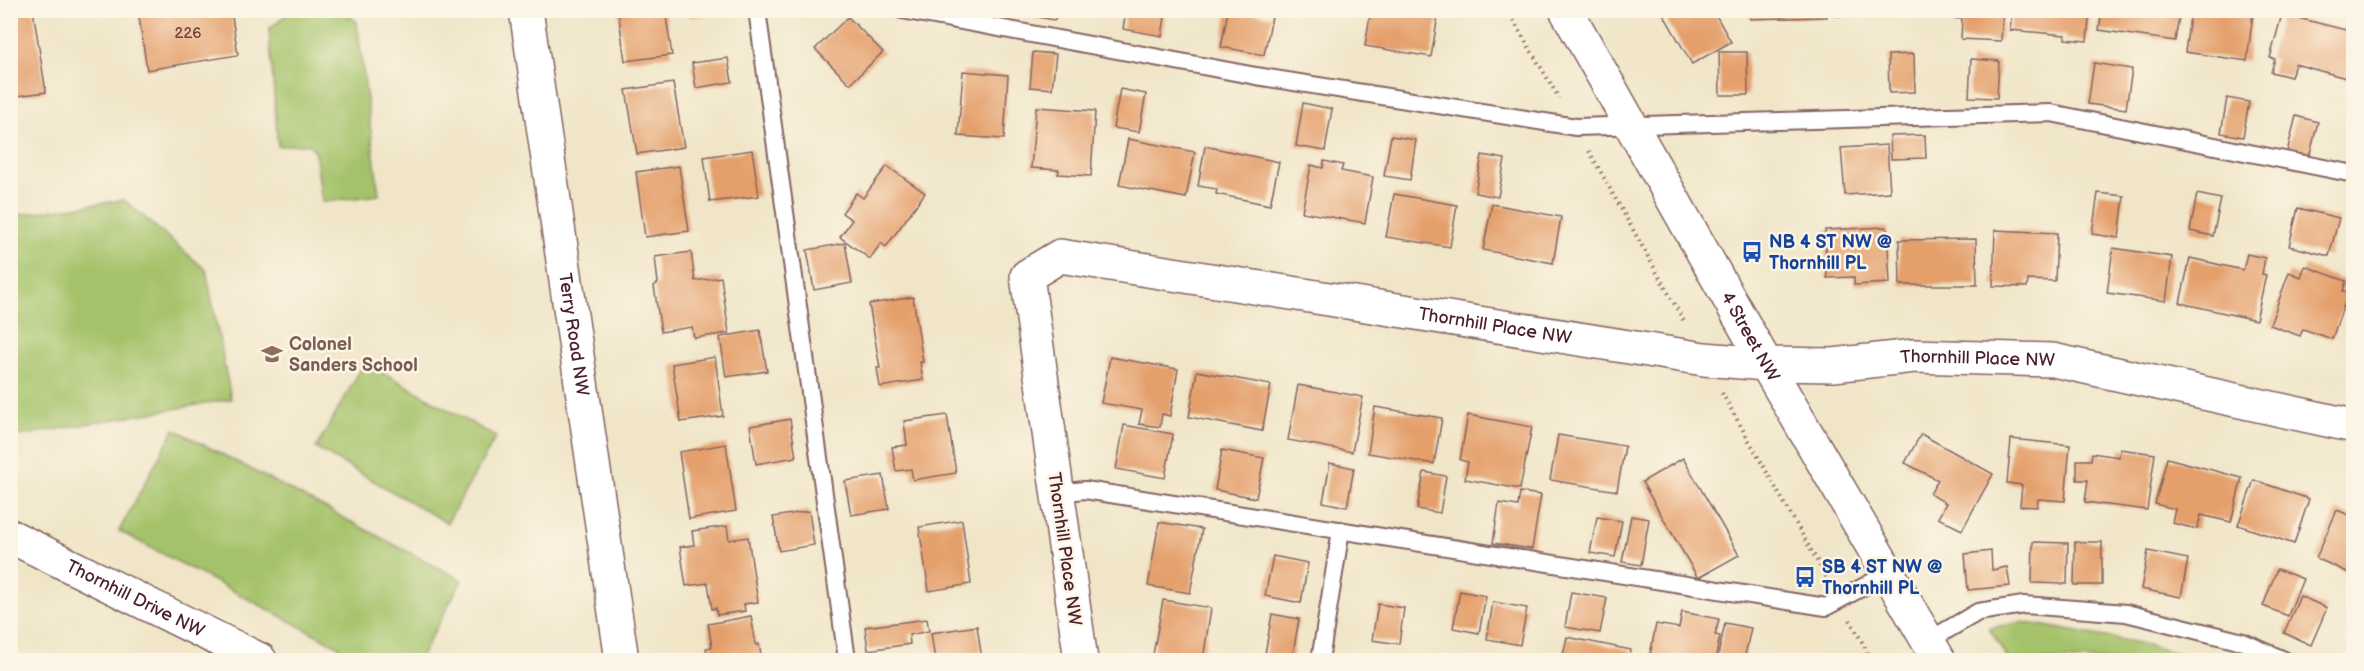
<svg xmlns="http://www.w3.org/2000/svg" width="2364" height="671" font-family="'Balsamiq Sans',sans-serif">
	<rect width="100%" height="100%" fill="#fcf5e5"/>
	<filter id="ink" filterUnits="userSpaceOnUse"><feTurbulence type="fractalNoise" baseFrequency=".0167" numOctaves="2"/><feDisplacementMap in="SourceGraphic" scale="12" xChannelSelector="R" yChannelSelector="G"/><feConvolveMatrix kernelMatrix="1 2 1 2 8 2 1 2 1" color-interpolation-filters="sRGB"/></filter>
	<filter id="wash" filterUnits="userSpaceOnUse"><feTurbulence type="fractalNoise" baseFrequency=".008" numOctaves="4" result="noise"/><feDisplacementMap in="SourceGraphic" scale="24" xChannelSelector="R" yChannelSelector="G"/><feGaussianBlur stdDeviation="1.35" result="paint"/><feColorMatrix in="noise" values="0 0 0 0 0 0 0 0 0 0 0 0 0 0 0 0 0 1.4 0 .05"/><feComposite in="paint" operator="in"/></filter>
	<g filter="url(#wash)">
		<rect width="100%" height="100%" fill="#f0e5c7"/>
		<g fill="#a4c269" stroke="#77704a" stroke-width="1.5">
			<polygon points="299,10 343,11 357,22 379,195 322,202 315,151 309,144 278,146 269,29 289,12"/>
			<polygon points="124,200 206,270 231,399 13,437 10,434 11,216"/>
			<polygon points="365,362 496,437 447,523 316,448"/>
			<polygon points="174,429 462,580 419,660 364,660 119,531"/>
			<polygon points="2022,622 2139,643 2203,660 2009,660 1989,628"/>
		</g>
		<g id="blocks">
			<g fill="#e49f6a">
				<polygon points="10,10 33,10 46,92 10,97"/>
				<polygon points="138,10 231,10 238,55 147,70"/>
				<polygon points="618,10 665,10 672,55 625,61"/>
				<polygon points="689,10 724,10 724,12 690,17"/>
				<polygon points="1027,10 1056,10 1055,20 1026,15"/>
				<polygon points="1126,10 1166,10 1162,36 1123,29"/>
				<polygon points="1228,10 1240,10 1272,17 1264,55 1221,47"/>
				<polygon points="1371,10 1439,10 1431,57 1365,46"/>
				<polygon points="1661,10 1713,10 1731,42 1692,64"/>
				<polygon points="1750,10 1827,10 1827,17 1750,19"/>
				<polygon points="1836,10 1896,10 1896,15 1836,16"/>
				<polygon points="1925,10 2003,10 2001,41 1961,39 1962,19 1924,16"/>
				<polygon points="2012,10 2090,10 2087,41 2065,39 2065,35 2010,30"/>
				<polygon points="2102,10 2180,10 2175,41 2099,30"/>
				<polygon points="2191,10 2237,10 2253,13 2247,61 2185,52"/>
				<polygon points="2282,14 2354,32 2354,46 2346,78 2295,64 2291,77 2271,72 2275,59 2270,58"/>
				<polygon points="848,17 883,52 850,84 815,49"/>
				<polygon points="1033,52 1056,54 1052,89 1030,87"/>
				<polygon points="1719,52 1747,52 1748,95 1720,95"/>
				<polygon points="1914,54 1915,92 1889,93 1888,55"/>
				<polygon points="728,58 732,82 696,88 692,63"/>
				<polygon points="1971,59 1999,61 1997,98 1969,97"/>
				<polygon points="2094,63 2132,69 2126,109 2088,104"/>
				<polygon points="963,71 1008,75 1004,139 958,136"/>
				<polygon points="673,83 684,147 637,154 626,90"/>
				<polygon points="1120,89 1146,94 1139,132 1113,128"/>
				<polygon points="2227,98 2249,102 2243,137 2221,133"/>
				<polygon points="1303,103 1332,109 1325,151 1296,146"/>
				<polygon points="1036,107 1095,111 1091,176 1058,174 1059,170 1031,168"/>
				<polygon points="2296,116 2318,122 2309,158 2287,152"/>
				<polygon points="1925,135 1926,158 1891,159 1890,136"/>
				<polygon points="1391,136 1416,140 1410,180 1384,176"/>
				<polygon points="1128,139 1195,152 1186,198 1119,185"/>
				<polygon points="1887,145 1890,192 1845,195 1841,148"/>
				<polygon points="1205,146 1279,162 1270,205 1216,194 1217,189 1198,186"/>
				<polygon points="752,150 759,196 710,202 704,157"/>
				<polygon points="1482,155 1505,159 1498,197 1475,193"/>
				<polygon points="1324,161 1343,165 1341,171 1373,177 1365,223 1302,212 1311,165 1323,168"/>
				<polygon points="679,166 689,231 645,237 636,172"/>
				<polygon points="887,166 925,193 886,247 881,243 870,259 840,237 852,220 842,213 856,193 863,198"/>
				<polygon points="2098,193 2124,196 2119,238 2092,234"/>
				<polygon points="1394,194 1457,205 1450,247 1386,237"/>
				<polygon points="2197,194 2221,199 2213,236 2190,231"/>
				<polygon points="1492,204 1561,217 1553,263 1483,250"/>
				<polygon points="2298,208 2339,218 2329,256 2289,246"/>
				<polygon points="1887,227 1890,283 1854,285 1854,277 1827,278 1825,230"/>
				<polygon points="1995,230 2057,233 2055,281 2028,280 2027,287 1993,286"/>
				<polygon points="1976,239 1977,285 1900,285 1899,240"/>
				<polygon points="845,243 852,283 814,290 807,250"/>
				<polygon points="2113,248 2172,257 2166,301 2107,293"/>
				<polygon points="691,252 695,281 721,277 729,333 694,338 692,327 661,332 654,286 658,283 655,257"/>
				<polygon points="2247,254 2265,258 2262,274 2266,275 2256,320 2180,303 2190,258 2243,270"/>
				<polygon points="2305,266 2346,281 2343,291 2348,293 2332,339 2303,329 2300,336 2270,325 2289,272 2301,277"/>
				<polygon points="913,297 923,362 920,362 923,380 880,387 877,368 880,368 869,304"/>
				<polygon points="760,330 767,371 726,377 720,337"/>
				<polygon points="715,357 723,416 681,422 672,364"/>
				<polygon points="1110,357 1178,369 1170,416 1162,414 1160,427 1139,424 1142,410 1101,403"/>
				<polygon points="1197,371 1271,385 1262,431 1189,417"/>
				<polygon points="1298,385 1363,397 1352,452 1288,440"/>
				<polygon points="1375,407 1442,418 1434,464 1368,453"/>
				<polygon points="947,415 956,473 913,480 911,469 896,471 892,447 907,445 904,421"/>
				<polygon points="1468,415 1532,427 1520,489 1465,479 1468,462 1460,460"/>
				<polygon points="790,419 796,457 756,464 750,426"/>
				<polygon points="1124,425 1173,434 1165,478 1116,469"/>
				<polygon points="1921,434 1993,474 1962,530 1938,518 1946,503 1930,494 1938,480 1905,463"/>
				<polygon points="1558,435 1625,446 1617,491 1550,480"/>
				<polygon points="2011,439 2070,445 2065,501 2038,499 2037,507 2020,506 2022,485 2007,483"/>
				<polygon points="726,444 736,511 689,519 679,452"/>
				<polygon points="2120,449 2155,454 2147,510 2085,502 2088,480 2077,480 2077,460 2091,460 2092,453 2119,457"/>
				<polygon points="1222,450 1264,458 1256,498 1215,490"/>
				<polygon points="1683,458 1739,555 1698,578 1642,482"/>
				<polygon points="2167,458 2242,478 2231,522 2201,515 2197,529 2172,523 2175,509 2155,504"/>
				<polygon points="1330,463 1354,468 1347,507 1323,502"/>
				<polygon points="1424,472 1446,476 1440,513 1417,509"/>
				<polygon points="883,475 889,509 851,515 845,481"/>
				<polygon points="2254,480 2309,499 2294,544 2238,525"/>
				<polygon points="1520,492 1541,495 1532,549 1493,543 1499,503 1518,506"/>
				<polygon points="2337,510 2354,517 2354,575 2316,558"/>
				<polygon points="809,511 814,545 779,551 773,517"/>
				<polygon points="1631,516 1649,519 1641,565 1622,562"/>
				<polygon points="1597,517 1622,521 1615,557 1590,553"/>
				<polygon points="962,520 971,584 929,591 919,527"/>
				<polygon points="1159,522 1202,529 1190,593 1148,586"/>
				<polygon points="727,526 729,540 748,537 758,602 744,604 745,611 717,615 716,608 712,609 708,583 686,586 680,547 694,545 692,531"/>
				<polygon points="2033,542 2068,543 2067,584 2032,583"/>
				<polygon points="2075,542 2102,542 2102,585 2074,585"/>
				<polygon points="1991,551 1992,570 2007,567 2010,586 1968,590 1965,554"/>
				<polygon points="2148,551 2188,559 2181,597 2141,589"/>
				<polygon points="1273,556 1308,563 1301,603 1265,596"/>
				<polygon points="2277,569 2303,579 2288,616 2263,606"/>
				<polygon points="1460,591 1486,596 1479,633 1453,628"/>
				<polygon points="1571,592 1607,598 1600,633 1565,627"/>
				<polygon points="2300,596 2327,608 2311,645 2284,633"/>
				<polygon points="1163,600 1211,608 1203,660 1152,660"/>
				<polygon points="1493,602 1527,608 1520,645 1487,639"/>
				<polygon points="1378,604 1404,608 1399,644 1372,640"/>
				<polygon points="1682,612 1719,619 1715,635 1720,636 1715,660 1649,660 1656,624 1679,628"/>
				<polygon points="1272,614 1299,619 1292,659 1265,654"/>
				<polygon points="751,616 756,645 759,644 762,660 709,660 706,648 712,647 708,624"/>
				<polygon points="927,619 929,631 909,635 910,644 868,650 865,627"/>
				<polygon points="1725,623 1751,628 1744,660 1717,660"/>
				<polygon points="977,626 982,660 935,660 931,633"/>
				<polygon points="1567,637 1631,650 1629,660 1562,660"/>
			</g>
		</g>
	</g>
	<g filter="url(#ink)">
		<use href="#blocks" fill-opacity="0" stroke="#846462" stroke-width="1.5"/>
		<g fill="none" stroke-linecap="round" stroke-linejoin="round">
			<defs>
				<g id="lane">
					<polyline points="757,10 847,660"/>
					<polyline points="902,10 1256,76 1576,127 2051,113 2354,174"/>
					<polyline points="1057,493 1085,490 1826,607 1887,574"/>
					<polyline points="1928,641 1978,612 2024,605 2126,613 2243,642 2284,660"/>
					<polyline points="1320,660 1341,530"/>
				</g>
				<g id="street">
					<path id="s1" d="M526,10l96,650"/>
					<path id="s2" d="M10,536l250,124"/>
					<path id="s3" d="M1081,660l-54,-384 33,-20 644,103 62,5 67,1 81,-9 139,4 301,66"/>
				</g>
				<g id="secondary">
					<path id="s4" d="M1566,10l200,354 173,296"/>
				</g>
			</defs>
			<use href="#lane" stroke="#846462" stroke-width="20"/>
			<use href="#street" stroke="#846462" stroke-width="36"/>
			<use href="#secondary" stroke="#846462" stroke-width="36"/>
			<g stroke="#846462" stroke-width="4" stroke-dasharray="1.5 4.5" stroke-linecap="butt">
				<polyline points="1507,10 1559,98"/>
				<polyline points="1589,151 1685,323"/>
				<polyline points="1722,393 1828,580"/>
				<polyline points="1850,620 1868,653 1868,660"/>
			</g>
			<use href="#lane" stroke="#fff" stroke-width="16"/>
			<use href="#street" stroke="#fff" stroke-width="33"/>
			<use href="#secondary" stroke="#fff" stroke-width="33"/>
		</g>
	</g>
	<defs>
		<symbol id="bus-bare" viewBox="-9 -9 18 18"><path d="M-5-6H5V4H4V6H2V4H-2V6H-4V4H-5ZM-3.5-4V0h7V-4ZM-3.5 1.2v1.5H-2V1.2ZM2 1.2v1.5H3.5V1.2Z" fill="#1a4fb4" stroke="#fcf5e5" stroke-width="2.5" paint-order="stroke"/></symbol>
		<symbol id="school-bare" viewBox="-9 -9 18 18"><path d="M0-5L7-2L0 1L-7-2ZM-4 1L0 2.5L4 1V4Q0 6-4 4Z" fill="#8d6e63" stroke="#fcf5e5" stroke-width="2.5" paint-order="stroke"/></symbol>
	</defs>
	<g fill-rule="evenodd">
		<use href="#bus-bare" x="1737" y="237" width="30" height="30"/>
		<use href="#school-bare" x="257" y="339" width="30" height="30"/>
		<use href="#bus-bare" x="1790" y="562" width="30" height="30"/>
	</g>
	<g text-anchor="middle" stroke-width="5" stroke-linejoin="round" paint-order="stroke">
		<g font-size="15" fill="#703f3b">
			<text x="188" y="38">226</text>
		</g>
		<g font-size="18" font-weight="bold" fill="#164399" stroke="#fcf5e5" text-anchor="start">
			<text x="1769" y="248">NB 4 ST NW @<tspan x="1769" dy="21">Thornhill PL</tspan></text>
			<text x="1822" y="573">SB 4 ST NW @<tspan x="1822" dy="21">Thornhill PL</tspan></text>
		</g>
		<g font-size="18" fill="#4a1f2b" stroke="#fcf5e5">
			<text dy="6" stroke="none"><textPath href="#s3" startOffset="867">Thornhill Place NW</textPath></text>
			<text dy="6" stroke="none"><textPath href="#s1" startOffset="328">Terry Road NW</textPath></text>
			<text dy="6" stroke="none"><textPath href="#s4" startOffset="375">4 Street NW</textPath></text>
			<text dy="6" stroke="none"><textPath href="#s3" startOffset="1353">Thornhill Place NW</textPath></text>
			<text transform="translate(1065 549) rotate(82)" y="6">Thornhill Place NW</text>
			<text dy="6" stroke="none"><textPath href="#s2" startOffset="140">Thornhill Drive NW</textPath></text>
		</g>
		<g font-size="18" font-weight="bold" fill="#785e54" stroke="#fcf5e5" text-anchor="start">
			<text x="289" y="350">Colonel<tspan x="289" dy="21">Sanders School</tspan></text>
		</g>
	</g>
	<rect width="2364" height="671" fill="none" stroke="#fcf5e5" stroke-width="36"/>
</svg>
